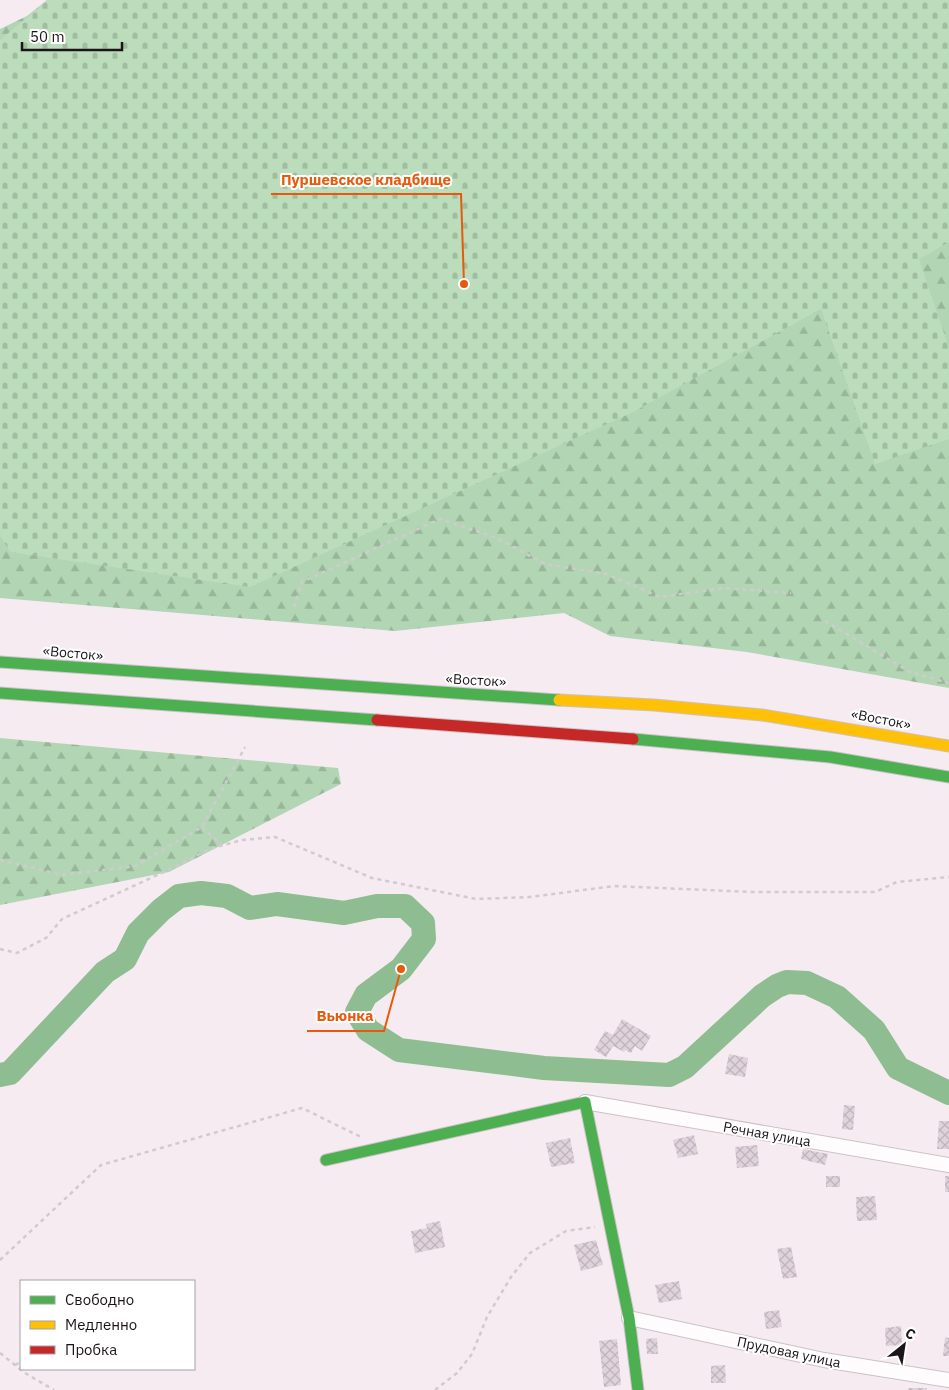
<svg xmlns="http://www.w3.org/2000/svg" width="949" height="1390" font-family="'IBM Plex Sans',sans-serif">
	<defs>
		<pattern id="forest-firs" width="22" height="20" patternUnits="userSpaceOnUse" patternTransform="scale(1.25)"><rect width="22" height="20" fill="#b2d6b3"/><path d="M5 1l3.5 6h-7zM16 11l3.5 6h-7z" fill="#98b799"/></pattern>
		<pattern id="cemetery-stones" width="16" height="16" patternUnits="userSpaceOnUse" patternTransform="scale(1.25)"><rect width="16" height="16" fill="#bdb"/><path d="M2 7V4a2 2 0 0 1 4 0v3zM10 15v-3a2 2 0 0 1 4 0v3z" fill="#a0bda0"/></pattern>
		<pattern id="building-cross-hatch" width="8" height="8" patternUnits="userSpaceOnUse" patternTransform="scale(1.25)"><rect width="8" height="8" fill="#e0d2db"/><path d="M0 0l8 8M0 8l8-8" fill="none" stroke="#c0b3bb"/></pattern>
	</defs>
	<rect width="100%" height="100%" fill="#f6ebf1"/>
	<g fill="url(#forest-firs)">
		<polygon points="47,0 949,0 949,688 747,652 610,636 564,613 395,631 0,598 0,29 27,16"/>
		<polygon points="0,738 338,768 341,784 169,872 0,905"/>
	</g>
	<polygon fill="url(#cemetery-stones)" points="48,0 949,0 949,242 919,259 949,348 949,439 875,464 821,309 633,412 250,587 10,552 0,535 0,40"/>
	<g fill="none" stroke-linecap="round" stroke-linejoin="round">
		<polyline stroke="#8dbd90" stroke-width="24" points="0,1075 10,1073 105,972 125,959 138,933 161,910 179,896 201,893 227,896 250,908 277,904 344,913 377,906 405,906 423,923 424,939 401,969 366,995 357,1012 368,1030 399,1050 544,1068 669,1075 685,1067 762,996 777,986 787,982 807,983 837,997 874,1030 898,1068 949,1093"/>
	</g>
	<g fill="url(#building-cross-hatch)">
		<polygon points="622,1019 651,1036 642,1051 635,1046 631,1053 625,1050 624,1052 613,1046 606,1057 594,1050 605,1031 613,1035"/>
		<polygon points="729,1054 748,1058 745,1077 725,1074"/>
		<polygon points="844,1105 855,1106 853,1130 842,1129"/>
		<polygon points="939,1121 949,1121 949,1149 937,1149"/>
		<polygon points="694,1135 698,1154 678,1158 673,1140"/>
		<polygon points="570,1138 575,1163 551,1167 546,1143"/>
		<polygon points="757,1145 759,1166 737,1168 735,1147"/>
		<polygon points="803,1149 828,1154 825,1165 801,1159"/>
		<rect x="826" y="1176" width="14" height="11"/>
		<rect x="945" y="1176" width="4" height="16"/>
		<polygon points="875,1196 877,1220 857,1221 856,1197"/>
		<polygon points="440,1221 445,1247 415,1253 411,1231 427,1228 426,1224"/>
		<polygon points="596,1240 603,1265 581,1271 574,1245"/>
		<polygon points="791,1247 797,1277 783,1279 777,1249"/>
		<polygon points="679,1281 682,1299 659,1303 655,1285"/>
		<polygon points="779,1310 782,1327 766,1329 764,1312"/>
		<polygon points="901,1326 902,1345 886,1346 885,1328"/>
		<polygon points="945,1337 949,1338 949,1356 943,1356"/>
		<polygon points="657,1338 658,1354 647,1354 646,1339"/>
		<polygon points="617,1339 621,1385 604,1387 599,1341"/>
		<polygon points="725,1365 726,1383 711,1383 711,1366"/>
		<polygon points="909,1388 927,1388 927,1390 908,1390"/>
	</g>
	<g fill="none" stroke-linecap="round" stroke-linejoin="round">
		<defs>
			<g id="street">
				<polyline points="585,1102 949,1165"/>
				<polyline points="629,1318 824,1360 949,1380"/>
			</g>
			<g id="fast">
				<polyline points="0,662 559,700"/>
				<polyline points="0,693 377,720"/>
				<polyline points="633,739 830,757 949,777"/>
				<polyline points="326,1160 585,1102 629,1318 638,1390"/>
			</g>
			<polyline id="slow" points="559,700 654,705 762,715 949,746"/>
			<polyline id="jam" points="377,720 633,739"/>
		</defs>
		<use href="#street" stroke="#cbc2c7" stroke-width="16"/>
		<use href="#fast" stroke="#cbc2c7" stroke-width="13"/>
		<use href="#slow" stroke="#cbc2c7" stroke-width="13"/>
		<use href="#jam" stroke="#cbc2c7" stroke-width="13"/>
		<g stroke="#cfcbce" stroke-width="2.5" stroke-dasharray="4 4" stroke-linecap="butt">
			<polyline points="294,607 302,582 440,519 497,538 545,564 606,574 660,597 724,588 791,593"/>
			<polyline points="825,621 910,672 949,683"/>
			<polyline points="202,827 222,845"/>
			<polyline points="0,860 63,875 135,866 202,827 245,747"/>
			<polyline points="0,949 17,953 46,938 62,919 179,865 209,849 242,840 275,837 372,878 476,899 530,897 614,886 752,892 875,892 897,882 949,877"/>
			<polyline points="0,1260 101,1165 302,1108 361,1137"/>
			<polyline points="0,1353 25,1373 54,1390"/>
			<polyline points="15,1365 21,1362"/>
			<polyline points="435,1390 457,1373 472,1354 487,1317 511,1277 530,1253 566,1231 595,1227"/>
		</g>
		<use href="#street" stroke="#fefcfd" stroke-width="14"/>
		<use href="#fast" stroke="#4caf50" stroke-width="11"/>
		<use href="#slow" stroke="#ffc107" stroke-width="11"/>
		<use href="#jam" stroke="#c62828" stroke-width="11"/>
	</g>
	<g text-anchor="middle" stroke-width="4" stroke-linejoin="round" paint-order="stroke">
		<g font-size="14" fill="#1b1519" stroke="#fff">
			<text transform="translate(73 653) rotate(5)" y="5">«Восток»</text>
			<text transform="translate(476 680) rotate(3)" y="5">«Восток»</text>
			<text transform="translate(881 719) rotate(11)" y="5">«Восток»</text>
			<text transform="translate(767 1134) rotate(10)" y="5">Речная улица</text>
			<text transform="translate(789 1352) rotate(12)" y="5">Прудовая улица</text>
		</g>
	</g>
	<path fill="none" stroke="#e8590c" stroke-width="2" d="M464 284L461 194H271M401 969L384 1031H307"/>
	<g fill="#e8590c" stroke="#fff" stroke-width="2">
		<circle cx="464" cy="284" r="5"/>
		<circle cx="401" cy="969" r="5"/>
	</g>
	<g font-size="15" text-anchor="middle" font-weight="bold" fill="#e8590c" stroke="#fff" stroke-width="4" stroke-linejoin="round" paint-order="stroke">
		<text x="366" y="185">Пуршевское кладбище</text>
		<text x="345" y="1021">Вьюнка</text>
	</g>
	<rect x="20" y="1280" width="175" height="90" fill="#ffffff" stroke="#a4a1a3"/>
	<rect x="30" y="1296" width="25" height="8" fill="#4caf50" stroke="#a4a1a3"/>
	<text x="65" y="1305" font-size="15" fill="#1b1519">Свободно</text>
	<rect x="30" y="1321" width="25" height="8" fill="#ffc107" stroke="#a4a1a3"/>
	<text x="65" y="1330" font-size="15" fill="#1b1519">Медленно</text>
	<rect x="30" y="1346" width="25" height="8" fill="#c62828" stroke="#a4a1a3"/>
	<text x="65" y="1355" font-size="15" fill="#1b1519">Пробка</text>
	<g transform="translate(904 1345) rotate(30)" stroke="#ffffff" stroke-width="4" paint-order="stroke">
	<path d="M0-4L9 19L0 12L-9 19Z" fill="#1b1519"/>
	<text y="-8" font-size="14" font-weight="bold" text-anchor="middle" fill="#1b1519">С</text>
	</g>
	<path d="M22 42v8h100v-8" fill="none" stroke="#1b1519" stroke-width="2.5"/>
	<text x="30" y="42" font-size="15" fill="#1b1519" stroke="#ffffff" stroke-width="4" paint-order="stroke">50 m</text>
</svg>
